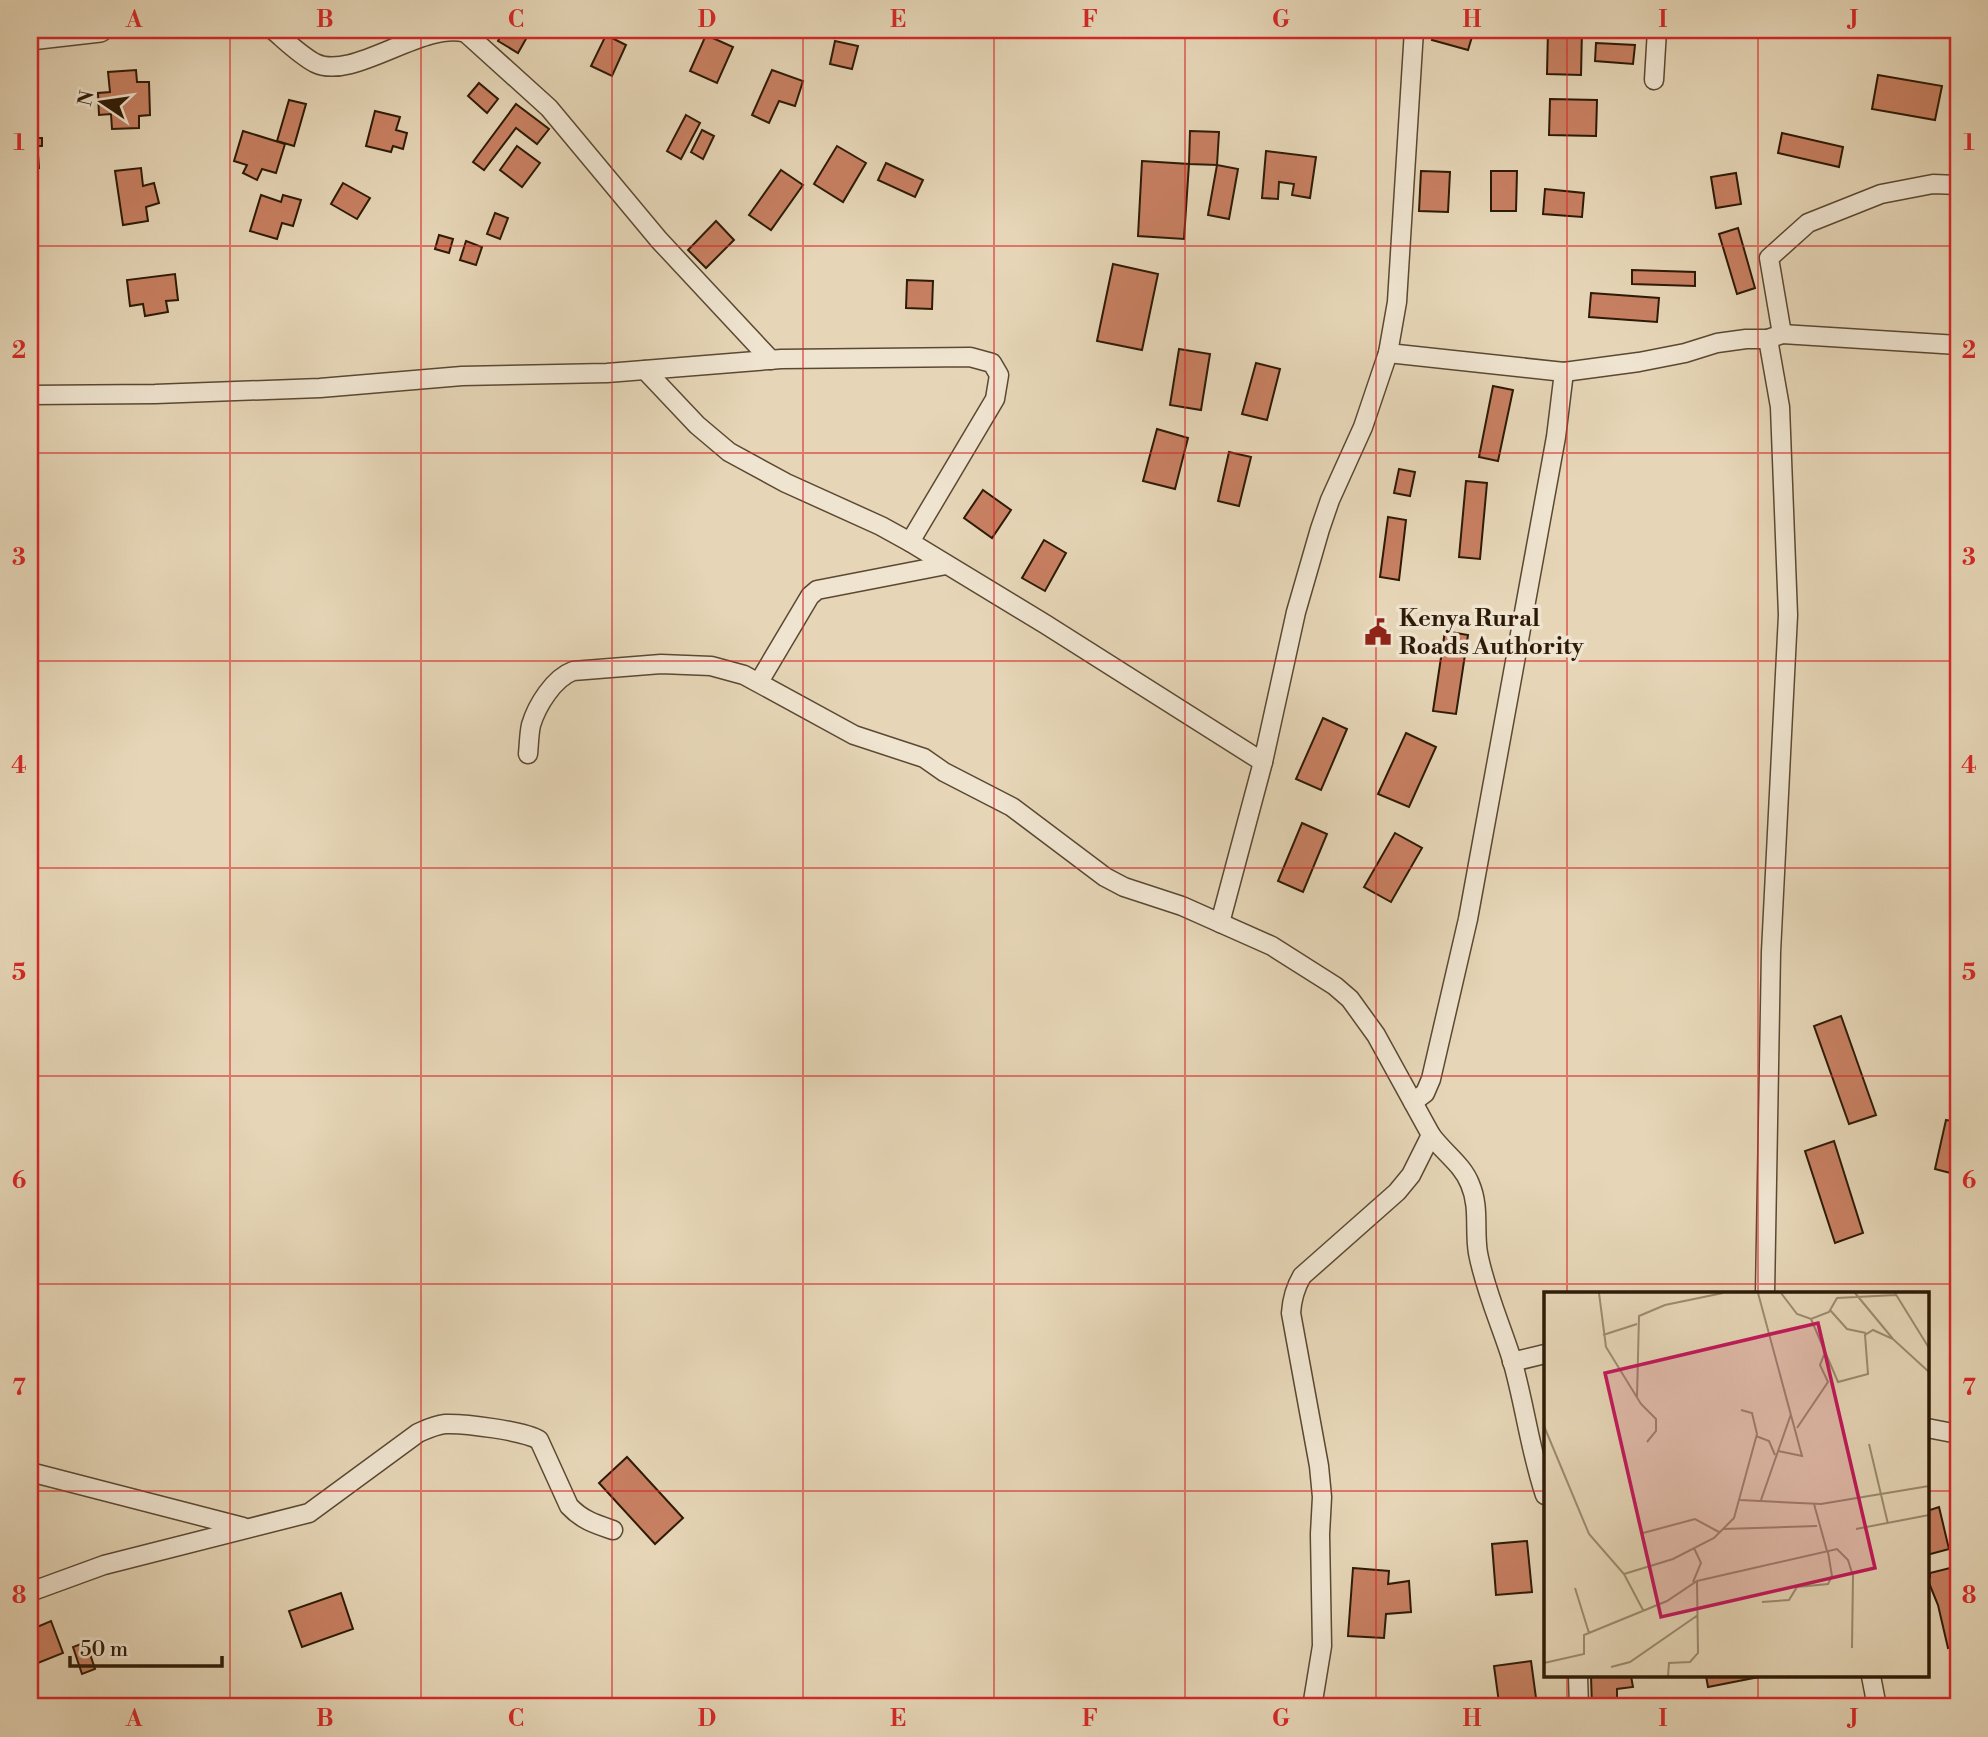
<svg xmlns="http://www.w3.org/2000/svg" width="1988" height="1737" font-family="'Libre Bodoni',serif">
	<rect width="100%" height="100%" fill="#e6d6b7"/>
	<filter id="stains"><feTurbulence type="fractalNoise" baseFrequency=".00286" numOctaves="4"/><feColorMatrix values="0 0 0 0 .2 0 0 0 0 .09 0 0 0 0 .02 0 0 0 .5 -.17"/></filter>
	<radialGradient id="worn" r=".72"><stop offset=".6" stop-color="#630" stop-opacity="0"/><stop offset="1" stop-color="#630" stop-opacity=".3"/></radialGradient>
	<g fill="#c88062" stroke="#2d1a06" stroke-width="2">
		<polygon points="504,30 531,30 518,53 498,41"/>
		<polygon points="1435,30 1474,30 1468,50 1432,40"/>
		<polygon points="1548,30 1582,30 1581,75 1547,74"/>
		<polygon points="606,35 626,45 612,76 591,66"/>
		<polygon points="706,35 733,47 717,83 690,71"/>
		<polygon points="835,41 858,46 852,69 830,64"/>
		<polygon points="1596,43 1635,45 1633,64 1595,61"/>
		<polygon points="136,70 137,82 149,82 150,115 139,116 139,128 112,129 111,114 99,115 98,93 110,92 108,72"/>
		<polygon points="772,70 803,81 795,106 779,101 769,123 752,115"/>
		<polygon points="1878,75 1942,86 1935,120 1872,109"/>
		<polygon points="479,83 498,99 487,113 468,96"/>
		<polygon points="1550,99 1597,100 1596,136 1549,135"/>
		<polygon points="289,100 306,104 294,146 277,141"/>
		<polygon points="516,104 549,129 537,144 516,128 484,170 473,162"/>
		<polygon points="375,111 400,117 396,130 407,133 403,149 393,146 391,152 366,146"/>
		<polygon points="686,115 700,123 681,159 667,151"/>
		<polygon points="702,130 714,136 703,159 691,152"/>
		<polygon points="243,131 285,144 276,173 262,169 257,180 243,173 247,165 234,161"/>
		<polygon points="1190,131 1219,132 1217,165 1189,164"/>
		<polygon points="1782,133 1843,147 1839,167 1778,153"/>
		<rect x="30" y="138" width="12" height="8"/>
		<polygon points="517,146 540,163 522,187 500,170"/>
		<polygon points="837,146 866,163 843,202 814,184"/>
		<polygon points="1266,151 1316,157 1310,198 1292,195 1294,184 1279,182 1278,199 1262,198"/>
		<polygon points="30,155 38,155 39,168 30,168"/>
		<polygon points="1142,161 1189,164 1184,239 1138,236"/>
		<polygon points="886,163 923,180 915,197 878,180"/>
		<polygon points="1217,165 1238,169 1229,219 1208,215"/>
		<polygon points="141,168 143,186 154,183 159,203 146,207 148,221 123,225 115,171"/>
		<polygon points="781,170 803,185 771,230 749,215"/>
		<polygon points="1421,171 1450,172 1448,212 1419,211"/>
		<polygon points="1491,171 1517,171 1516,211 1491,211"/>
		<polygon points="1736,173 1741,204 1716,208 1711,177"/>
		<polygon points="343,183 370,198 357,219 331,204"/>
		<polygon points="1545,189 1584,193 1582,217 1543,214"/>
		<polygon points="261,195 281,202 283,195 301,200 293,226 282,223 277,239 250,231"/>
		<polygon points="495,213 508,218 500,239 487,234"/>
		<polygon points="716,221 734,240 706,268 688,250"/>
		<polygon points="1738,228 1755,288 1737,294 1719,234"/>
		<polygon points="439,235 453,239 449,253 435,249"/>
		<polygon points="466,241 482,247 476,265 460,260"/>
		<polygon points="1113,264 1158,274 1142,350 1097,341"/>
		<polygon points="1632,270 1695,272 1695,286 1632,284"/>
		<polygon points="175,274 178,300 166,301 168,312 145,316 143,304 130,306 127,280"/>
		<polygon points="907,280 933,281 932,309 906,308"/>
		<polygon points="1591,293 1659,298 1657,322 1589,317"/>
		<polygon points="1179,349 1210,354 1201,410 1170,405"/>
		<polygon points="1256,363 1280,369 1267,420 1242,414"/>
		<polygon points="1493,386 1513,390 1498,461 1479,457"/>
		<polygon points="1157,429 1188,438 1175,489 1143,481"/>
		<polygon points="1229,452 1251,457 1239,506 1218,501"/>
		<polygon points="1399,469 1415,472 1410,496 1394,493"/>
		<polygon points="1466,481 1487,483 1480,559 1459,557"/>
		<polygon points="983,490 1011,510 992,538 964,518"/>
		<polygon points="1388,517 1406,520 1399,580 1380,577"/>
		<polygon points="1044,540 1066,553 1045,591 1022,578"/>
		<polygon points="1445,631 1468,635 1456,714 1433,711"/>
		<polygon points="1323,718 1347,729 1321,790 1296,779"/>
		<polygon points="1406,733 1436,747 1409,807 1378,794"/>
		<polygon points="1302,823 1327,834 1303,892 1278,881"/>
		<polygon points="1395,833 1422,848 1391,902 1364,887"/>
		<polygon points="1958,855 1958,891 1954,891"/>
		<polygon points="1841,1016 1876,1115 1849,1124 1814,1026"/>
		<polygon points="1946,1120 1958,1122 1958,1143 1955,1156 1958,1157 1958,1175 1935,1169"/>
		<polygon points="1834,1141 1863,1233 1835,1243 1805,1151"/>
		<polygon points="627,1457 683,1518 655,1544 599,1483"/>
		<polygon points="1939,1507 1949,1549 1927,1555 1927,1511"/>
		<polygon points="1527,1541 1532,1592 1496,1595 1492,1544"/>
		<polygon points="1958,1566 1958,1646 1948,1648 1938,1605 1927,1578 1930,1577 1930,1573"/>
		<polygon points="1353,1568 1389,1571 1388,1584 1409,1581 1411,1612 1386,1614 1384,1638 1348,1636"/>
		<polygon points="341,1593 353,1629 302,1647 289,1611"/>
		<polygon points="51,1621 63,1653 38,1663 30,1641 30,1630"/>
		<polygon points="86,1642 95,1669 82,1674 73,1647"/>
		<polygon points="1531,1661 1536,1698 1499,1703 1494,1666"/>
		<polygon points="1591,1676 1631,1676 1633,1687 1617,1689 1617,1707 1592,1707"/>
		<polygon points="1706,1676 1764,1676 1708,1687"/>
		<polygon points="30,1681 38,1707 30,1707"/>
	</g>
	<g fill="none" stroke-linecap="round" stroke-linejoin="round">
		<defs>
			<g id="minor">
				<path d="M273,30c13,11 27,25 42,33 38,19 108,-43 151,-30l83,75 110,132 112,120"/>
				<polyline points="1654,80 1657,30"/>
				<polyline points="1782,334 1958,345"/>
				<polyline points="1388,353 1564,372 1639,362 1685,353 1717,343 1746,339 1768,339"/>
				<polyline points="645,370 697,425 729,452 786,483 881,526 910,542 1045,624 1263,762"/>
				<polyline points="30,395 155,394 320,388 462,376 607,373 781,359 970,357 992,363 999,375 995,399 910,542"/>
				<polyline points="759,682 810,596 817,590 946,565"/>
				<path d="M528,754c1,-10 1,-20 3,-29 6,-20 23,-47 42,-54l88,-7 50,2 33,9 110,60 70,23 20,14 68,35 93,70 19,10 58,19 90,40 63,40 15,13 26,36 55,100c12,17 32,30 39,49 10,23 4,46 8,69 7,37 23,72 34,107 13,45 18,91 33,135"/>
				<polyline points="1220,923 1263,762 1296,612 1320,529 1330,500 1363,427 1388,353 1397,302 1414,30"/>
				<polyline points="1413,1102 1425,1093 1431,1079 1468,919 1556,437 1564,372"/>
				<polyline points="1765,1294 1771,952 1788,615 1780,407 1768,339 1782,334 1769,258 1808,223 1881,194 1933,184 1958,185"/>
				<polyline points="1512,1362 1545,1354"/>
				<polyline points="1927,1428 1958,1434"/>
				<polyline points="30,1472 243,1527"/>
				<path d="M30,1592l74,-27 205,-52 109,-80c9,-4 17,-8 27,-9 19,-1 79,7 94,16l30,66c13,14 26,18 44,24"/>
				<polyline points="1578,1676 1579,1707"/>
				<polyline points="1871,1676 1877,1707"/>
				<path d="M1312,1707l10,-61 -2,-112 2,-37 -3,-31 -28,-153c1,-15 4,-25 11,-37l95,-84 14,-17 20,-40"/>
			</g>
			<polyline id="tertiary" points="30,38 100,30"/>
		</defs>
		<use href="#minor" stroke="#5b4932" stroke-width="21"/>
		<use href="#tertiary" stroke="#5b4932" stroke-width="26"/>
		<use href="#minor" stroke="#efe4d0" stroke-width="18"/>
		<use href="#tertiary" stroke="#efe4d0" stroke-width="23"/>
	</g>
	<path fill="none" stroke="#d62828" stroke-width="2" stroke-opacity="0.55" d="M230,30v1677M421,30v1677M612,30v1677M803,30v1677M994,30v1677M1185,30v1677M1376,30v1677M1567,30v1264M1758,30v1264M30,246h1928M30,453h1928M30,661h1928M30,868h1928M30,1076h1928M30,1284h1928M30,1491h1515M1927,1491h31M1567,1676v31M1758,1676v31"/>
	<defs>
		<symbol id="civic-bare" viewBox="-9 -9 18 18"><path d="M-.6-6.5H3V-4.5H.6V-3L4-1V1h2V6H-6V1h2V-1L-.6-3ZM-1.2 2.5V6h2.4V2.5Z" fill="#8f2418" stroke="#efe4d0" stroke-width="2.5" paint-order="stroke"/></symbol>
	</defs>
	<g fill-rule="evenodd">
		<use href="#civic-bare" x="1359" y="613" width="38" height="38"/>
	</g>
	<g text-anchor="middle" stroke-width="7" stroke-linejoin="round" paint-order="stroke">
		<g font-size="24" font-weight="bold" fill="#2d1a06" stroke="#efe4d0" text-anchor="start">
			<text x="1399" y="626">Kenya Rural<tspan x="1399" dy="28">Roads Authority</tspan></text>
		</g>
	</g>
	<g transform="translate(1544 1292)">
		<rect width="385" height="385" fill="#e6d6b7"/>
		<path fill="none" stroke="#9c8b70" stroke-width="2" d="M55,1l7,54 35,57 15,15v12l-9,11M214,1l44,163 -24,-5M237,1l16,21 14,5 18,-7 8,-14 59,-3M311,1l38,46M351,1l34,55M286,18l17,19 19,4M267,27l27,63 30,-8 -3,-39 8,-5 20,9 36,33M59,43l34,-11M93,105l2,-81 26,-11 58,-12M0,134l45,108 35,40 19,36M253,136l31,-46 -8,-17 4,-10M212,144l13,5 6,14M325,152l19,80M196,208l81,4 108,-18M217,208l30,-86M270,212l13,47M179,237l94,-3M312,237l73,-14M99,241l52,-14 24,13M80,282l49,-15 41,-21 20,-20 23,-84 -5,-21 -11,-3M149,290l8,-19 -7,-15M31,296l14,45M218,310l27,-2 8,-13 31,-3 4,-8 -4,-24M0,371l40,-9v-19l83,-34 30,-20 140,-32 11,11 5,16 -1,72M67,375l19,-5 68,-47M124,384l1,-13 21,-1 8,-9 -1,-72"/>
		<path fill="#c2185b" fill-opacity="0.15" stroke="#c2185b" stroke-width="3.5" d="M274,31l57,245 -214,49 -56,-244z"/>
		<rect width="385" height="385" fill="none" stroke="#2d1a06" stroke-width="3.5"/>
	</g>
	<rect width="1988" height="1737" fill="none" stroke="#e6d6b7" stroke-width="77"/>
	<g transform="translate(102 102) rotate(283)" stroke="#efe4d0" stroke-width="5" paint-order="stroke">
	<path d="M0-5L12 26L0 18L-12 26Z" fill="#2d1a06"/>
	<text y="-10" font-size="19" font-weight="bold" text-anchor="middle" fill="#2d1a06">N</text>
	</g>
	<path d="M70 1656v10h152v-10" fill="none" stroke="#2d1a06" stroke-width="3.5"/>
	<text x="80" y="1656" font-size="21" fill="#2d1a06" stroke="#efe4d0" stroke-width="5" paint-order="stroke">50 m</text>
	<rect x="38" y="38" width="1912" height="1660" fill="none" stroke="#d62828" stroke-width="2.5"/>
	<g font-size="23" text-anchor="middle" font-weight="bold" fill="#d62828">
		<text x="134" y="27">A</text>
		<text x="325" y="27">B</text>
		<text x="516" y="27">C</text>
		<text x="707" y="27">D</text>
		<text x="898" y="27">E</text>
		<text x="1090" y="27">F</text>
		<text x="1281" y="27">G</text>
		<text x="1472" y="27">H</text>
		<text x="1663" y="27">I</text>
		<text x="1854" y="27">J</text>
		<text x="19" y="150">1</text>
		<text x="1969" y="150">1</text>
		<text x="19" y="358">2</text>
		<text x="1969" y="358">2</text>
		<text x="19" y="565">3</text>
		<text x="1969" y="565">3</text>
		<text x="19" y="773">4</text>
		<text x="1969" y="773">4</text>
		<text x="19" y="980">5</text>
		<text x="1969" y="980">5</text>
		<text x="19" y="1188">6</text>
		<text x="1969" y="1188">6</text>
		<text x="19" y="1395">7</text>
		<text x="1969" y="1395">7</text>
		<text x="19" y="1603">8</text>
		<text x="1969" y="1603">8</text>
		<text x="134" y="1726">A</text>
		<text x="325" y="1726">B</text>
		<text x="516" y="1726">C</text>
		<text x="707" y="1726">D</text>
		<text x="898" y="1726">E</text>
		<text x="1090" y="1726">F</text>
		<text x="1281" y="1726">G</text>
		<text x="1472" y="1726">H</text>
		<text x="1663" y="1726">I</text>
		<text x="1854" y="1726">J</text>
	</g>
	<rect width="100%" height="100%" filter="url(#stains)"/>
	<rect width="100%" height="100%" fill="url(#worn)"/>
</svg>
